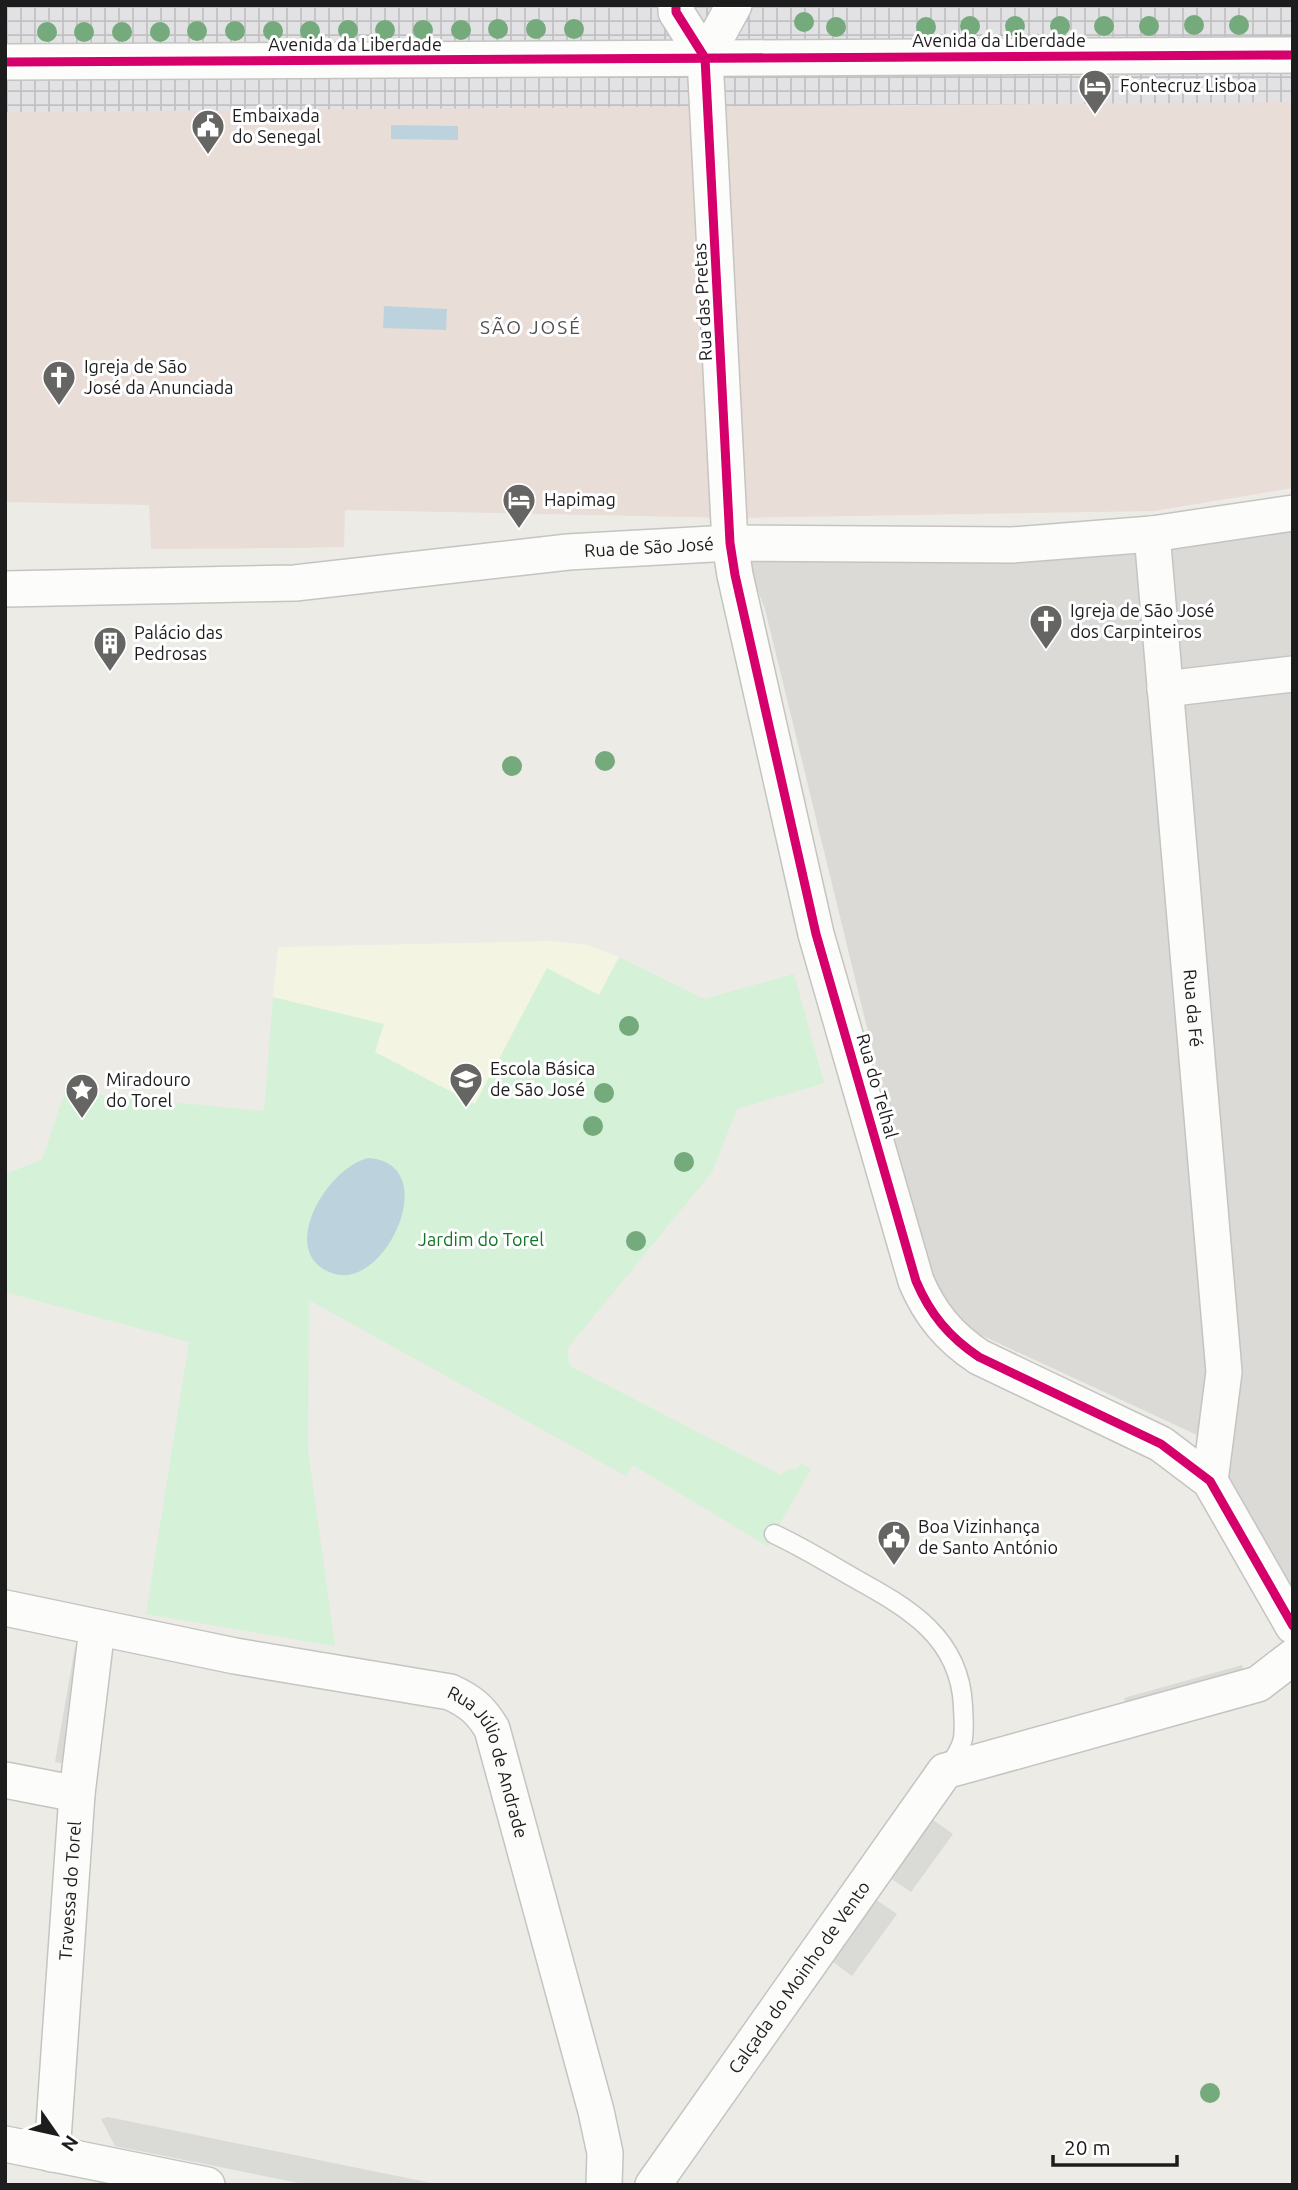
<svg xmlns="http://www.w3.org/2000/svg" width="1298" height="2190" font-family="Ubuntu,sans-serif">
	<defs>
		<pattern id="plaza-grid" width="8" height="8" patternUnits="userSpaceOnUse" patternTransform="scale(1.75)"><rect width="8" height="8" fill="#e2e1e4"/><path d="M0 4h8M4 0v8" fill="none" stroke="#c1c1c3"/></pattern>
	</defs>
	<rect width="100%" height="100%" fill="#ecebe6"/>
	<polygon fill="#dbdad7" points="1293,519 1293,1600 1197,1435 972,1331 929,1282 765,609 744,555"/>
	<polygon fill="#e9ddd8" points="5,5 1293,5 1293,488 1154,511 737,518 345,510 344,547 296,548 151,549 149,505 5,502"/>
	<polygon fill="#f3f5e2" points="553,941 587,945 619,957 594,1005 533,1280 273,997 278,947"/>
	<polygon fill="#d5f1d8" points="619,957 704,999 794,974 824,1083 737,1109 712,1172 567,1349 570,1366 781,1475 789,1469 797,1469 801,1463 811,1469 767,1546 633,1465 626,1476 309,1300 308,1450 335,1646 146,1614 189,1342 5,1292 5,1174 42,1160 65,1092 264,1111 273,997 384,1024 375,1052 475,1104 547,968 599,995"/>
	<g fill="#dadad7">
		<polygon points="75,1647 86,1649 66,1764 55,1762"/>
		<polygon points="1242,1665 1245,1677 1127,1710 1124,1698"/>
		<polygon points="929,1817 953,1834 911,1892 887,1876"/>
		<polygon points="872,1897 897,1914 852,1976 828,1958"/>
		<polygon points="108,2117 441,2185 309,2185 115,2146 101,2119"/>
	</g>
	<polygon fill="url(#plaza-grid)" points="5,5 1293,5 1293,102 5,112"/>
	<g fill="#bcd2dd">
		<polygon points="391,125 458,126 458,140 391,139"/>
		<polygon points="384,306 447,309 446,330 383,328"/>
		<path d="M368,1158c76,5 18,131 -33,116 -61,-18 -9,-106 33,-116z"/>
	</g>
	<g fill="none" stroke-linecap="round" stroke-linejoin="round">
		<defs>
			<path id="lane" d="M774,1534c28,13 54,29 80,44 54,30 106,59 109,128 1,30 4,34 -14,60"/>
			<g id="street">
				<path d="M676,5v7l29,46 25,485 5,32 81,359 100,347c14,33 33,56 63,76l182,87 49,37 83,145"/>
				<polyline points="705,58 734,5"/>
				<polyline points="5,62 1293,55"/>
				<path id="s1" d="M1152,534l72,838 -14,109"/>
				<path id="s2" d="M5,589l290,-6 273,-31 162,-9 282,2 140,-11 141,-21"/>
				<polyline points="1165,689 1293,674"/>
				<path id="s3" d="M5,1608l230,48 215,36c20,9 31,18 42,37l104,382 9,42 -1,32"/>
				<polyline points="5,1780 77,1794"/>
				<polyline points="5,2144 207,2185"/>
				<path id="s4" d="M52,2154l25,-360 20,-166"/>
				<path id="s5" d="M653,2185l292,-414 313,-87 35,-27"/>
			</g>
		</defs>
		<use href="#lane" stroke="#c4c4c2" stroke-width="21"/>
		<use href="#street" stroke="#c4c4c2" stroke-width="38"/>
		<use href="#lane" stroke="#fcfcfb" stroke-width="18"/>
		<use href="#street" stroke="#fcfcfb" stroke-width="35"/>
		<defs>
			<g id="cycleway">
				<path d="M676,5v7l29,46 25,485 5,32 81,359 100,347c14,33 33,56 63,76l182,87 49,37 83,145"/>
				<polyline points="5,62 1293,55"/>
			</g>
		</defs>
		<use href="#cycleway" stroke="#fff" stroke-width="13"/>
		<use href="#cycleway" stroke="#d6006c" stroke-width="9"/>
	</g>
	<g fill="#74aa7c">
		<circle cx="804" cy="22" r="10"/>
		<circle cx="1194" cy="25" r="10"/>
		<circle cx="1239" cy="25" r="10"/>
		<circle cx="970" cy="26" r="10"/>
		<circle cx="1015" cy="26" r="10"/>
		<circle cx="1060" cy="26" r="10"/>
		<circle cx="1104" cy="26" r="10"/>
		<circle cx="1149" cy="26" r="10"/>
		<circle cx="836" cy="27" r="10"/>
		<circle cx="926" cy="27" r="10"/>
		<circle cx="498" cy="29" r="10"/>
		<circle cx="536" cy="29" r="10"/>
		<circle cx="574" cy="29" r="10"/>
		<circle cx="348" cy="30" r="10"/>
		<circle cx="385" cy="30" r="10"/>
		<circle cx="423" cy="30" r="10"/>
		<circle cx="461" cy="30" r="10"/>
		<circle cx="197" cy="31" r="10"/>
		<circle cx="235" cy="31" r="10"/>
		<circle cx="273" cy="31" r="10"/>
		<circle cx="310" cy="31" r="10"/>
		<circle cx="47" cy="32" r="10"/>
		<circle cx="84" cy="32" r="10"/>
		<circle cx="122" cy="32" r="10"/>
		<circle cx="160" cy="32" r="10"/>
		<circle cx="605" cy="761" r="10"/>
		<circle cx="512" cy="766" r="10"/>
		<circle cx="629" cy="1026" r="10"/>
		<circle cx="604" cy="1093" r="10"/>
		<circle cx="593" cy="1126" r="10"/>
		<circle cx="684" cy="1162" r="10"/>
		<circle cx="636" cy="1241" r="10"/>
		<circle cx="1210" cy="2093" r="10"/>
	</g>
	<defs>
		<symbol id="hotel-pin" viewBox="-11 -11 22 30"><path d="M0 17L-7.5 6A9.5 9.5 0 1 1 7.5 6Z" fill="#656563" stroke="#fff"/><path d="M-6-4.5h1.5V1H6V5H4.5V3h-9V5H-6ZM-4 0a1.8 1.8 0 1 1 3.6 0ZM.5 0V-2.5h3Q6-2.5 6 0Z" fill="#fff"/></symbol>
		<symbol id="civic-pin" viewBox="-11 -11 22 30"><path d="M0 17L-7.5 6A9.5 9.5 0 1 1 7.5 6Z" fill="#656563" stroke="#fff"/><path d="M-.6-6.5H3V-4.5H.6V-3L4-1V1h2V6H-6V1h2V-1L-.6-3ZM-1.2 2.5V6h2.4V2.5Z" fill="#fff"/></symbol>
		<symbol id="church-pin" viewBox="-11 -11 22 30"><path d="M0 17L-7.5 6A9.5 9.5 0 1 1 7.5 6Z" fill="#656563" stroke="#fff"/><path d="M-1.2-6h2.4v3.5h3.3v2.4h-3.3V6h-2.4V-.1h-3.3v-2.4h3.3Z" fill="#fff"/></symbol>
		<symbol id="building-pin" viewBox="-11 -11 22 30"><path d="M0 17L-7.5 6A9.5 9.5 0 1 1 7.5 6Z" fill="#656563" stroke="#fff"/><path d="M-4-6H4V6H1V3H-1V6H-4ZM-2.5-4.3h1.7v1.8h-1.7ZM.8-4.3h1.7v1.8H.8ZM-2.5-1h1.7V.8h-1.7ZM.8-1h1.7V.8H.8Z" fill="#fff"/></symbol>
		<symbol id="school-pin" viewBox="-11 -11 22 30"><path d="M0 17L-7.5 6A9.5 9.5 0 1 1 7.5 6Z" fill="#656563" stroke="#fff"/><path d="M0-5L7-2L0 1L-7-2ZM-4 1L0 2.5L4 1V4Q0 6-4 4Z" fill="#fff"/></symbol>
		<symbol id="sight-pin" viewBox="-11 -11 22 30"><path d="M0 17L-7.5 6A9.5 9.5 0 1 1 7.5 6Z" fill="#656563" stroke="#fff"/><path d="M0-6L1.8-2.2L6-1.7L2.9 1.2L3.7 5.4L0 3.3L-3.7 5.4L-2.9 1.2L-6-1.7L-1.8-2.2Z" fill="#fff"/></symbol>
	</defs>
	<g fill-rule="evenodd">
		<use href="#hotel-pin" x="1076" y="67" width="38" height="52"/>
		<use href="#civic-pin" x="189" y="107" width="38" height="52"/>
		<use href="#church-pin" x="40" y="358" width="38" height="52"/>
		<use href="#hotel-pin" x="500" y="481" width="38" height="52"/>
		<use href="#church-pin" x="1027" y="602" width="38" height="52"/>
		<use href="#building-pin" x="91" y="624" width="38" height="52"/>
		<use href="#school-pin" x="447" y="1060" width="38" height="52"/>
		<use href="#sight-pin" x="63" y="1071" width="38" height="52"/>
		<use href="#civic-pin" x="875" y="1518" width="38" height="52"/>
	</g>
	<g text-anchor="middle" stroke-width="6" stroke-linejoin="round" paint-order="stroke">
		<g font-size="18" fill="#1d1d1d" stroke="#fff">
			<text x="999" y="47">Avenida da Liberdade</text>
			<text x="355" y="51">Avenida da Liberdade</text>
			<text transform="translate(703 302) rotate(-93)" y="6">Rua das Pretas</text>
			<text dy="6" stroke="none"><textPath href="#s2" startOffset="646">Rua de São José</textPath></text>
			<text dy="6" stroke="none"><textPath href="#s1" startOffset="476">Rua da Fé</textPath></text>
			<text transform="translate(877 1086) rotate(74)" y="6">Rua do Telhal</text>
			<text dy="6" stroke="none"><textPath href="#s3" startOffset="537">Rua Júlio de Andrade</textPath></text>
			<text dy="6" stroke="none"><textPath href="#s4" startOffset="264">Travessa do Torel</textPath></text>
			<text dy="6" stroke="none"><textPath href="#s5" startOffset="254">Calçada do Moinho de Vento</textPath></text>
		</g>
		<g font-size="18" fill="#1d1d1d" stroke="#fff" text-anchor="start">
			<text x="1120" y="92">Fontecruz Lisboa</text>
			<text x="232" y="122">Embaixada<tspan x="232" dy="21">do Senegal</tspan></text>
			<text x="84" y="373">Igreja de São<tspan x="84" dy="21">José da Anunciada</tspan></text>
			<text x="544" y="506">Hapimag</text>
			<text x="1070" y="617">Igreja de São José<tspan x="1070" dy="21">dos Carpinteiros</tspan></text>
			<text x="134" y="639">Palácio das<tspan x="134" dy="21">Pedrosas</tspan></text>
			<text x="490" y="1075">Escola Básica<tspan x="490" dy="21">de São José</tspan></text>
			<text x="106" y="1086">Miradouro<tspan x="106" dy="21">do Torel</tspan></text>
			<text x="918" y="1533">Boa Vizinhança<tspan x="918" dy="21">de Santo António</tspan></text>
		</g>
		<g font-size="18" fill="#127526" stroke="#fff">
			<text x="481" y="1246">Jardim do Torel</text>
		</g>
		<g font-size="19" letter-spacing="2" fill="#505050" stroke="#fff">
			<text x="531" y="334">SÃO JOSÉ</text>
		</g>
	</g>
	<rect width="1298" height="2190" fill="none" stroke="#1d1d1d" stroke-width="14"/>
	<g transform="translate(56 2134) rotate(124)" stroke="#ffffff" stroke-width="5" paint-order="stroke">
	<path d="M0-5L12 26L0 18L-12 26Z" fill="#1d1d1d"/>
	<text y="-10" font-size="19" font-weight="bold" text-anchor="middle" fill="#1d1d1d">N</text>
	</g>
	<path d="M1053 2155v10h124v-10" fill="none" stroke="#1d1d1d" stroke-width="3.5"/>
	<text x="1064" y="2155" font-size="21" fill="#1d1d1d" stroke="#ffffff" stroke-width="5" paint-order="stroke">20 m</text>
</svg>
